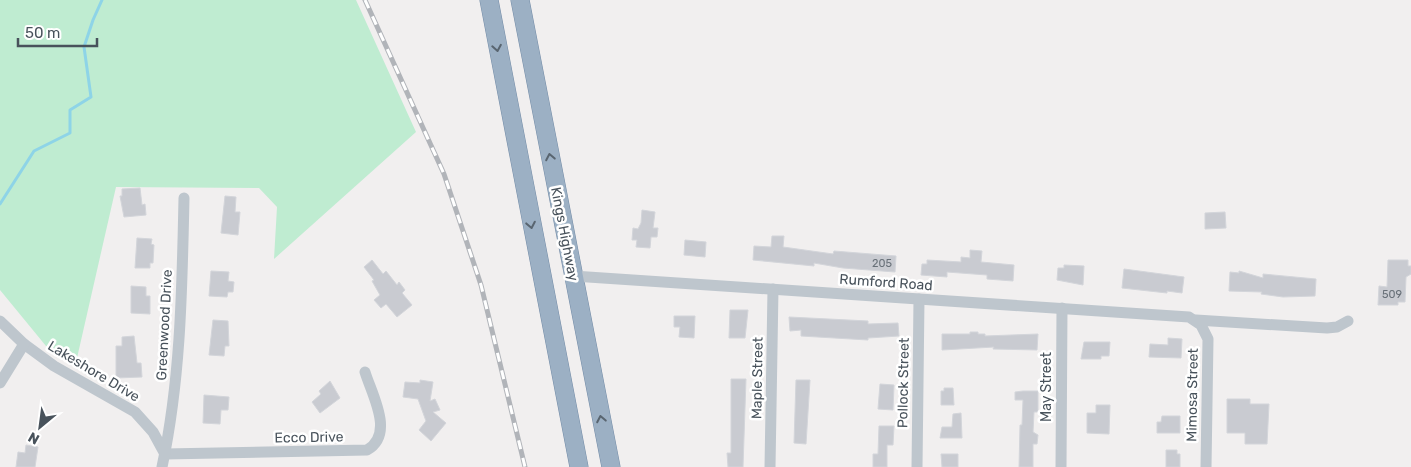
<svg xmlns="http://www.w3.org/2000/svg" width="1411" height="467" font-family="Rubik,sans-serif">
	<rect width="100%" height="100%" fill="#f1efef"/>
	<polygon fill="#bfecd1" points="0,0 356,0 416,132 274,259 277,207 259,188 116,187 77,358 46,346 0,290"/>
	<g fill="none" stroke-linecap="round" stroke-linejoin="round">
		<polyline stroke="#8ed4e7" stroke-width="3" points="0,204 34,151 70,133 70,110 91,97 84,47 93,20 102,0"/>
	</g>
	<g fill="#c9cbd1" stroke="#d3d5da">
		<polygon points="140,188 142,205 145,204 146,215 124,217 120,196 122,196 122,189"/>
		<polygon points="225,196 236,197 235,212 240,212 238,235 221,233"/>
		<polygon points="642,210 655,212 653,228 658,228 657,237 651,237 650,248 636,247 637,240 632,240 633,228 638,229 641,223"/>
		<polygon points="1225,212 1226,228 1205,229 1205,213"/>
		<polygon points="772,236 784,236 783,247 833,254 834,251 896,256 895,272 843,268 814,263 814,266 753,260 754,246 771,247"/>
		<polygon points="137,238 152,239 151,244 154,245 153,263 150,263 150,268 135,268"/>
		<polygon points="685,240 706,242 705,257 684,255"/>
		<polygon points="970,250 982,251 981,262 1014,265 1013,281 987,279 987,275 947,272 947,277 921,275 922,264 927,264 927,260 961,262 961,257 970,258"/>
		<polygon points="372,260 383,274 386,271 397,285 399,282 405,290 402,293 412,305 397,317 386,304 381,308 374,300 380,295 372,281 374,280 364,267"/>
		<polygon points="1388,260 1408,260 1408,266 1411,266 1411,274 1406,277 1405,302 1398,302 1398,305 1378,305 1379,286 1387,287"/>
		<polygon points="1064,265 1084,266 1083,285 1057,280 1058,268 1064,268"/>
		<polygon points="1124,269 1184,277 1182,293 1167,291 1167,293 1122,288"/>
		<polygon points="211,271 229,272 228,281 234,282 233,292 228,292 227,297 209,296"/>
		<polygon points="1239,271 1263,278 1263,274 1316,279 1315,296 1283,297 1261,294 1262,292 1229,291 1230,272 1239,273"/>
		<polygon points="131,286 146,287 146,296 150,296 150,314 131,313"/>
		<polygon points="730,310 748,310 745,338 729,338"/>
		<polygon points="674,316 695,316 694,338 679,337 680,327 674,327"/>
		<polygon points="789,317 868,321 868,324 898,323 899,336 868,338 868,340 801,336 801,330 790,331"/>
		<polygon points="213,320 228,321 229,346 225,346 224,356 209,355"/>
		<polygon points="970,332 978,332 978,334 985,334 985,336 1038,334 1037,350 993,349 994,347 942,350 942,334 970,334"/>
		<polygon points="134,336 137,363 141,363 142,377 116,378 116,346 122,346 122,337"/>
		<polygon points="1168,338 1182,339 1181,358 1149,357 1150,344 1168,345"/>
		<polygon points="1084,342 1110,342 1109,356 1101,356 1101,359 1081,359"/>
		<polygon points="731,379 746,379 743,467 728,467 727,453 731,453"/>
		<polygon points="420,380 433,382 430,401 435,399 440,410 433,412 446,423 431,441 419,430 426,421 418,399 403,397 405,382 420,383"/>
		<polygon points="796,380 810,380 806,444 794,443"/>
		<polygon points="330,381 340,398 320,413 312,402 321,394 319,391"/>
		<polygon points="880,384 894,385 893,410 878,409"/>
		<polygon points="944,388 953,388 954,405 941,405 941,391 944,391"/>
		<polygon points="1023,391 1038,391 1038,412 1034,412 1033,432 1038,435 1037,444 1033,444 1033,467 1019,467 1020,425 1022,425 1023,400 1015,400 1015,392"/>
		<polygon points="204,395 229,397 228,410 221,410 220,424 203,423"/>
		<polygon points="1227,399 1250,399 1250,404 1269,404 1267,444 1245,444 1245,433 1227,433"/>
		<polygon points="1096,405 1110,405 1109,434 1087,433 1087,413 1096,413"/>
		<polygon points="961,413 962,438 940,438 942,427 952,427 953,414"/>
		<polygon points="1162,416 1180,416 1180,433 1157,433 1157,422 1161,422"/>
		<polygon points="879,426 894,426 893,445 887,445 887,467 873,467 873,454 878,454"/>
		<polygon points="26,445 38,447 35,467 16,467 18,452 25,453"/>
		<polygon points="1166,450 1177,450 1177,454 1180,454 1180,467 1166,467"/>
		<polygon points="941,454 958,454 958,467 942,467"/>
	</g>
	<g fill="none" stroke-linecap="round" stroke-linejoin="round">
		<defs>
			<g id="trunk">
				<polyline points="489,0 579,467"/>
				<polyline points="520,0 611,467"/>
			</g>
		</defs>
		<use href="#trunk" stroke="#748ca7" stroke-width="19"/>
		<g stroke="#bec6cd" stroke-width="11">
			<polyline points="573,276 1189,317 1201,325 1208,339 1206,467"/>
			<polyline points="1196,320 1327,328 1337,327 1348,321"/>
			<polyline points="0,321 24,344 54,366 135,412 153,432 165,454"/>
			<polyline points="0,383 24,344"/>
			<path d="M165,454l202,-4c28,-16 5,-55 -2,-78"/>
			<path d="M162,467c19,-89 20,-179 22,-269"/>
			<polyline points="770,467 773,289"/>
			<polyline points="917,467 919,299"/>
			<polyline points="1061,467 1062,308"/>
		</g>
		<use href="#trunk" stroke="#9cb0c4" stroke-width="18"/>
		<defs>
			<polyline id="rail" points="365,0 444,174 481,285 525,467"/>
		</defs>
		<use href="#rail" stroke="#b1b4b9" stroke-width="5"/>
		<use href="#rail" stroke="#fff" stroke-width="3" stroke-dasharray="9" stroke-linecap="butt"/>
	</g>
	<defs><path id="oneway-chevron" d="M-2-3.5L2.5 0L-2 3.5" fill="none" stroke-width="1.6" stroke-linecap="round" stroke-linejoin="round" transform="scale(1.25)"/></defs>
	<g stroke="#596570">
		<use href="#oneway-chevron" transform="translate(497 48) rotate(80)"/>
		<use href="#oneway-chevron" transform="translate(550 157) rotate(-101)"/>
		<use href="#oneway-chevron" transform="translate(531 225) rotate(79)"/>
		<use href="#oneway-chevron" transform="translate(601 419) rotate(-101)"/>
	</g>
	<g text-anchor="middle" stroke-width="5" stroke-linejoin="round" paint-order="stroke">
		<g font-size="11" fill="#687078">
			<text x="882" y="267">205</text>
			<text x="1392" y="298">509</text>
		</g>
		<g font-size="14" fill="#48525b" stroke="#fff">
			<text transform="translate(565 234) rotate(79)" y="5">Kings Highway</text>
			<text transform="translate(886 282) rotate(4)" y="5">Rumford Road</text>
			<text transform="translate(164 325) rotate(-87)" y="5">Greenwood Drive</text>
			<text transform="translate(94 371) rotate(31)" y="5">Lakeshore Drive</text>
			<text transform="translate(757 378) rotate(-89)" y="5">Maple Street</text>
			<text transform="translate(903 383) rotate(-89)" y="5">Pollock Street</text>
			<text transform="translate(1046 387) rotate(-90)" y="5">May Street</text>
			<text transform="translate(1192 395) rotate(-89)" y="5">Mimosa Street</text>
			<text transform="translate(309 437) rotate(-1)" y="5">Ecco Drive</text>
		</g>
	</g>
	<g transform="translate(40 427) rotate(209)" stroke="#ffffff" stroke-width="4" paint-order="stroke">
	<path d="M0-4L9 19L0 12L-9 19Z" fill="#48525b"/>
	<text y="-8" font-size="14" font-weight="bold" text-anchor="middle" fill="#48525b">N</text>
	</g>
	<path d="M18 38v8h79v-8" fill="none" stroke="#48525b" stroke-width="2.5"/>
	<text x="25" y="38" font-size="15" fill="#48525b" stroke="#ffffff" stroke-width="4" paint-order="stroke">50 m</text>
</svg>
